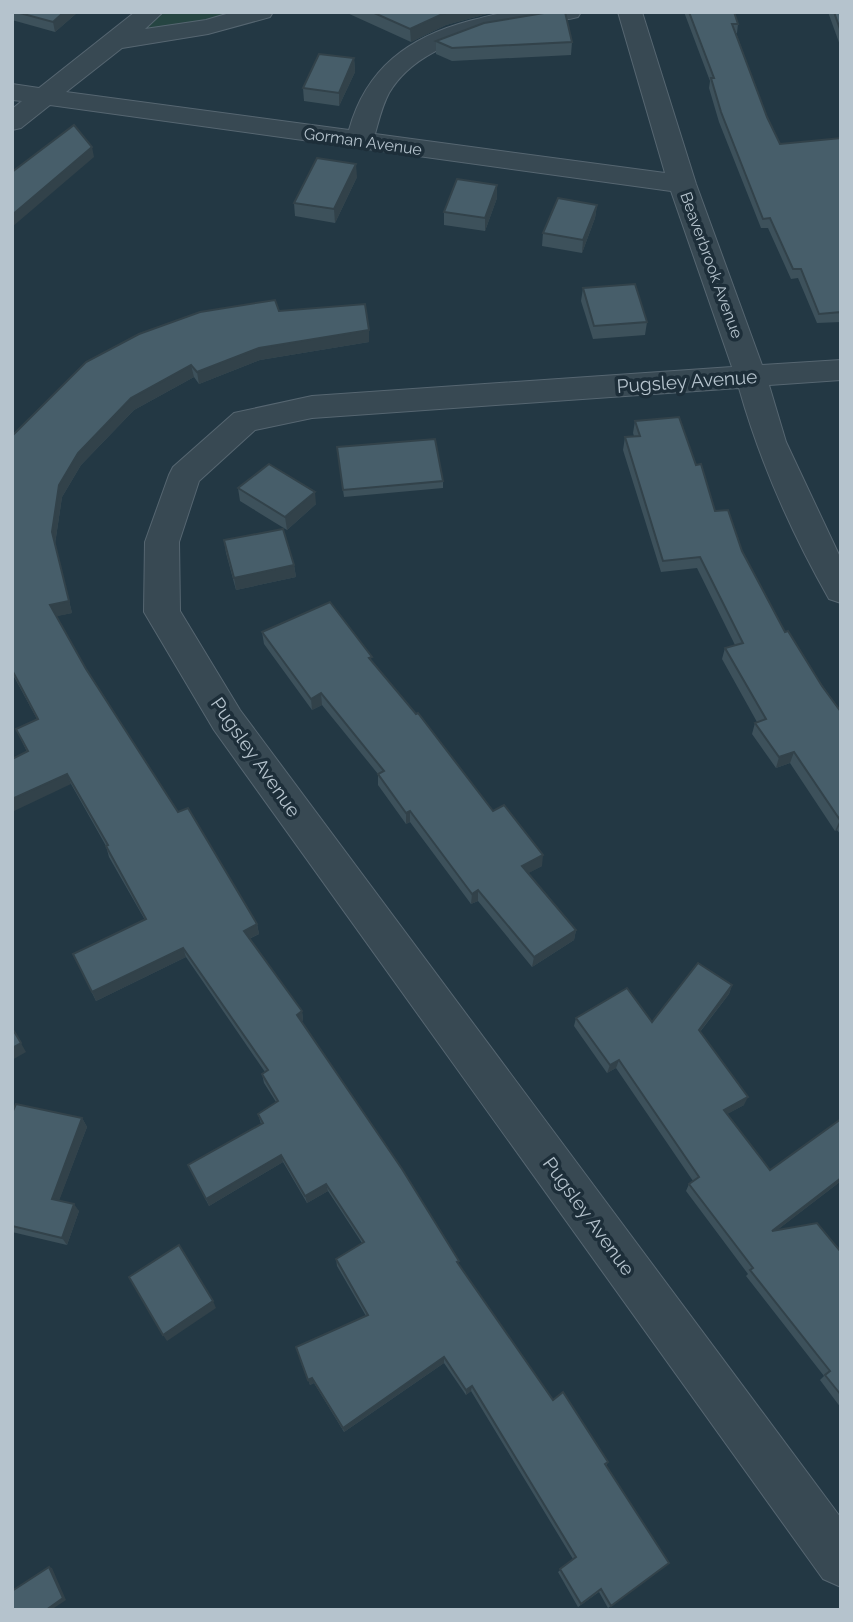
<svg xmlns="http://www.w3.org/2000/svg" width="853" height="1622" font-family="Raleway,sans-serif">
	<rect width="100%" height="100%" fill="#233844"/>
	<polygon fill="#264542" points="151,12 261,12 114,42"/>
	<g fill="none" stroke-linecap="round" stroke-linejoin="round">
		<defs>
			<path id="minor" d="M135,12h28l-18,17 61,-9 27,-8h40l-3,5 -62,17 -86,14 -56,44 283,38c17,-62 60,-93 120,-109 14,-3 28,-8 42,-9 23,-1 47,0 70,0l-3,5c-19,5 -40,5 -59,8 -46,8 -105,25 -130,68 -7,13 -10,27 -14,41l290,39 -47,-161h24l54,172 66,181 79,-5v20l-72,5 17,57 55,117v44l-12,-4c-38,-67 -69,-137 -90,-211l-427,30 -57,12 -56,51 -20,61 1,69 60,99 601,808v69l-18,-8 -609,-849 -70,-118 1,-70 24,-67 4,-8 61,-54 78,-17 420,-29 -61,-176 -621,-86 -29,23 -9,2v-21l10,-8 -10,-1v-16l27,4z"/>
		</defs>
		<use href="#minor" stroke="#566671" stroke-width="2"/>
		<use href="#minor" fill="#384953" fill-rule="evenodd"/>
	</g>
	<g fill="#3d515b">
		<polygon points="12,12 78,12 55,32 12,20"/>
		<polygon points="345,12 494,12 446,25 411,42"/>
		<polygon points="684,12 734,12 738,24 737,33 736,33 767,117 780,144 841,138 841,322 817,323 798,278 791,279 768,228 761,228 719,122 709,88 710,81"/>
		<polygon points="828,12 841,12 841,48"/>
		<polygon points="436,41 572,42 571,55 452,61 436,54"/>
		<polygon points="354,58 355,72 339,106 304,101 303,88"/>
		<polygon points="357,177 335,223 295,216 294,203"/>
		<polygon points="497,185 497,198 485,231 444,225 444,212"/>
		<polygon points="597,205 595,218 582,253 542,246 543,233"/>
		<polygon points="583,288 647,322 645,335 593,339 581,301"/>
		<polygon points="279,311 369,342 260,360 199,384 194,377 134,410 81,465 62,497 55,544 72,613 56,616 86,669 178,812 257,924 259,934 249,939 302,1011 303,1020 301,1022 458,1265 553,1400 608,1462 606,1466 669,1563 608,1608 599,1592 578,1607 558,1572 573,1559 471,1391 466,1395 444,1363 344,1432 314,1383 310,1385 296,1347 366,1316 337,1266 336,1259 362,1243 328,1191 307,1203 283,1162 209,1206 188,1165 261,1124 258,1114 276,1102 264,1083 262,1074 265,1072 186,957 96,1001 73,954 145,920 109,857 106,846 71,784 27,752 16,729 37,719 12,673 12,436"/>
		<polygon points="635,421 696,465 715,511 742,551 785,632 841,712 841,835 837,830 835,831 790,763 776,768 752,734 755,723 757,722 722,659 725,648 735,645 697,568 661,572 623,450 625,437 634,436 633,433"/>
		<polygon points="338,454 443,481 443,488 344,497"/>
		<polygon points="238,488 316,504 287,530 240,501"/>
		<polygon points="224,540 294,565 296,577 236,590 226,553"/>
		<polygon points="262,632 372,662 493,811 542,866 528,873 576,930 574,940 532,967 478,901 471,904 410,822 406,824 378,785 378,774 322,705 312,710 264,644"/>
		<polygon points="732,985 729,994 700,1032 744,1105 727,1114 770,1170 841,1181 777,1230 841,1252 841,1408 820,1380 824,1376 746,1276 748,1274 686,1191 689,1184 693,1181 616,1068 607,1073 574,1026 576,1018 652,1022"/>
		<polygon points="12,1113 82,1118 87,1127 59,1200 79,1211 67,1245 12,1232"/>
	</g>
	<g fill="#32424a">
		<polygon points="64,12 78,12 55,32 53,22"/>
		<polygon points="446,12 494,12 446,25 411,42 410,29"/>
		<polygon points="354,58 355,72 339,106 339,93"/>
		<polygon points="92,147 94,157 12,227 12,215"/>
		<polygon points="356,164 357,177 335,223 334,209"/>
		<polygon points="497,185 497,198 485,231 485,218"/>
		<polygon points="597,205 595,218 582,253 583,240"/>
		<polygon points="369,330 369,342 260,360 199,384 197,372 259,348"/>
		<polygon points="191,365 194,377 134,410 81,465 62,497 55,544 72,613 54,617 50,605 52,532 59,485 78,453 131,398"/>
		<polygon points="315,492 316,504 287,530 285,517"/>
		<polygon points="294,565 296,577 236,590 234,578"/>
		<polygon points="321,693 322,705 312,710 311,699"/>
		<polygon points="794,752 790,763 776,768 779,757"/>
		<polygon points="67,774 71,784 12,812 12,799"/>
		<polygon points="410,811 410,822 406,824 406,813"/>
		<polygon points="840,820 841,820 841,822 837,830 835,831"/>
		<polygon points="543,855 542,866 521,877 522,866"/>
		<polygon points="478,890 478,901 471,904 472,894"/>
		<polygon points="257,924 259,934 246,940 244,931"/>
		<polygon points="576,930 574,940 532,967 534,957"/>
		<polygon points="183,948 186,957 96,1001 92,992"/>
		<polygon points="732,985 729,994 695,1038 699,1030"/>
		<polygon points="302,1011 303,1020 298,1023 297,1015"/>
		<polygon points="12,1027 26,1052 12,1060"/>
		<polygon points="619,1060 616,1068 607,1073 610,1065"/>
		<polygon points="748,1097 744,1105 720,1118 724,1110"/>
		<polygon points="82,1118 87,1127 57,1206 52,1199"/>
		<polygon points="281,1155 283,1162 209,1206 206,1199"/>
		<polygon points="841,1178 841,1181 767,1238 772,1231"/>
		<polygon points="326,1184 328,1191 307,1203 305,1196"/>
		<polygon points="74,1204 79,1211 67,1245 62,1238"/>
		<polygon points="213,1301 216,1308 167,1341 163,1335"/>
		<polygon points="444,1357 444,1363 344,1432 343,1428"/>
		<polygon points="312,1378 314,1383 310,1385 308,1380"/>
		<polygon points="472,1386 471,1391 466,1395 466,1390"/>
		<polygon points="49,1567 52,1568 66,1600 51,1610 46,1610"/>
	</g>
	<g fill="#475e6a" stroke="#32424a" stroke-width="2">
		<polygon points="16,12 64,12 53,22"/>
		<polygon points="372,12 447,12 410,29"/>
		<polygon points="550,12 565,12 572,42 452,48 436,41 484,23"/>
		<polygon points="689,12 734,12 738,24 732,24 767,117 780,144 841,138 841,312 819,314 801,269 793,269 770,218 763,219 721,112 711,78 714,78"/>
		<polygon points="834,12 841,12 841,32"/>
		<polygon points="319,54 354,58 339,93 303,88"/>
		<polygon points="74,125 92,147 12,215 12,172"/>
		<polygon points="317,158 356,164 334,209 294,203"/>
		<polygon points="457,179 497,185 485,218 444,212"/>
		<polygon points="558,198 597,205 583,240 543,233"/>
		<polygon points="635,284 647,322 594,326 583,288"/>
		<polygon points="275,300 279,311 365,304 369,330 259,348 197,372 191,365 131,398 78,453 59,485 52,532 69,601 50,605 86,669 178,812 188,808 257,924 244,931 302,1011 297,1015 402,1169 459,1261 457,1262 553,1400 563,1392 608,1462 605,1464 669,1563 611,1606 601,1589 581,1604 560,1569 576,1557 472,1386 466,1390 444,1357 343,1428 312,1378 308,1380 296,1347 368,1315 336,1259 364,1242 326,1184 305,1196 281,1155 206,1199 188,1165 263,1123 258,1114 278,1101 262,1074 268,1070 183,948 92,992 73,954 146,919 106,846 108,845 67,774 12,799 12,759 28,751 16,729 38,719 12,670 12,436 86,362 139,334 200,312"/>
		<polygon points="679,417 696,465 701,464 715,511 728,510 742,551 785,632 788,631 822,686 841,712 841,820 840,820 794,752 779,757 755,723 766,719 725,648 743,643 700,557 663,561 625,437 640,436 635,421"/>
		<polygon points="435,439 443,481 343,490 337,447"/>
		<polygon points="269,464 315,492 285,517 238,488"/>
		<polygon points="283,529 294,565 234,578 224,540"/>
		<polygon points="330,602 372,657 369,658 416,714 418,713 493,811 504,805 543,855 522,866 576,930 534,957 478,890 472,894 410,811 406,813 378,774 384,771 321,693 311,699 262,632"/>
		<polygon points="698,963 732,985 699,1030 748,1097 724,1110 770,1170 841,1119 841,1178 772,1231 817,1223 841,1252 841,1395 825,1375 830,1371 750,1270 753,1268 689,1184 699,1177 619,1060 610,1065 576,1018 627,988 652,1022"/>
		<polygon points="12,1028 21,1043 12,1048"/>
		<polygon points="16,1104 82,1118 52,1199 74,1204 62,1238 12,1226 12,1113"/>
		<polygon points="179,1245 213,1301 163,1335 129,1277"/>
		<polygon points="49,1567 63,1598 46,1610 12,1610 12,1591"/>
	</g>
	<g text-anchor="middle" stroke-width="7" stroke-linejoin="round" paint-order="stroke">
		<g font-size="16" fill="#b5c3cd" stroke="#1d2e39">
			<text transform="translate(363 141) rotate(8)" y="6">Gorman Avenue</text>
			<text transform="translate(712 265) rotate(70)" y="6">Beaverbrook Avenue</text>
		</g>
		<g font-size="19" fill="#b5c3cd" stroke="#1d2e39">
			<text transform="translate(687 381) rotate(-4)" y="7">Pugsley Avenue</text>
			<text transform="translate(256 757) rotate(55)" y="7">Pugsley Avenue</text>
			<text transform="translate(589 1216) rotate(54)" y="7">Pugsley Avenue</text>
		</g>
	</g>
	<rect width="853" height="1622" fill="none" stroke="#b5c3cd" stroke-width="28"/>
</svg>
